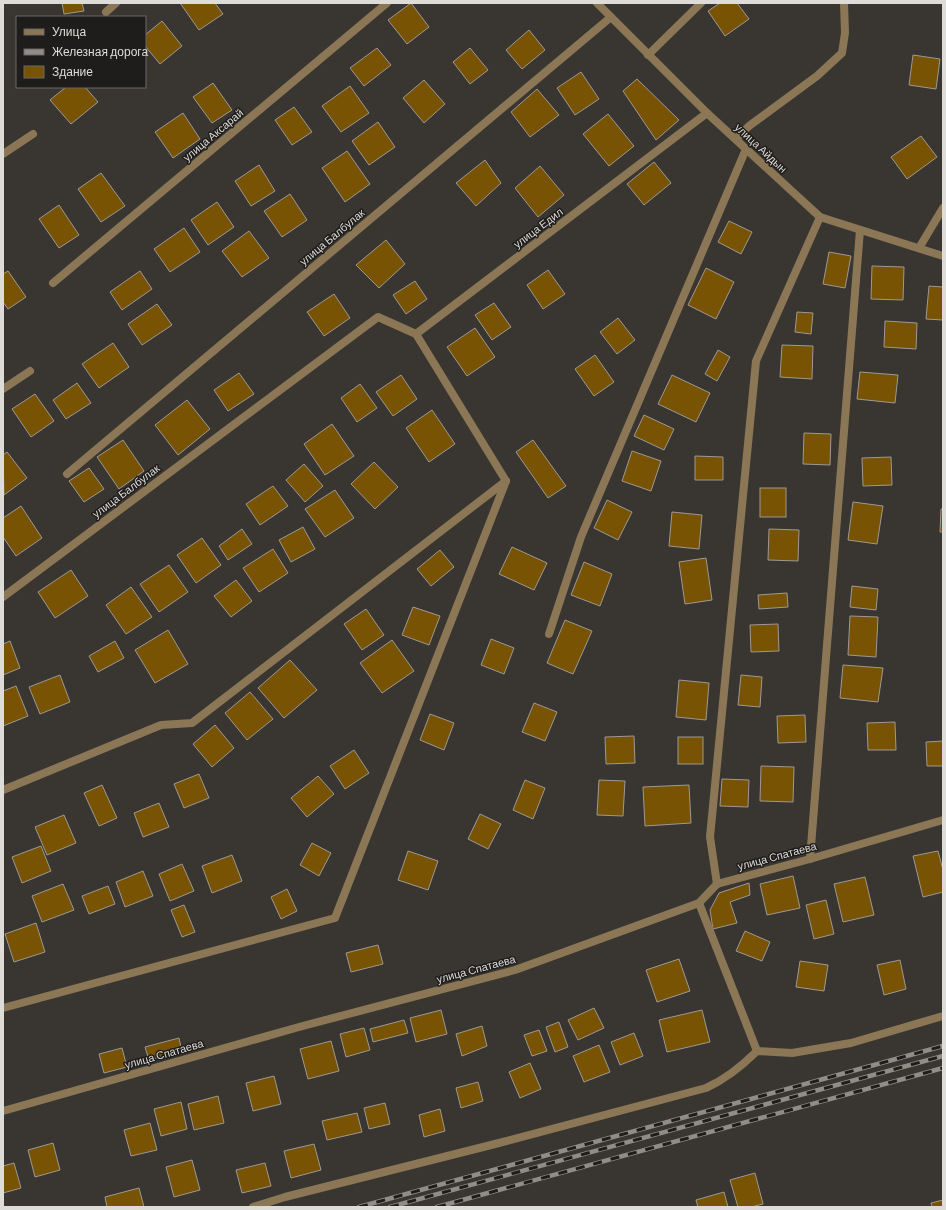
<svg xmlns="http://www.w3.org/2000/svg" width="946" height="1210" font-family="Barlow,sans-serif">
	<rect width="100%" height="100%" fill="#393631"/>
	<g fill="#775303" stroke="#9d9994">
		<polygon points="62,3 82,3 84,11 64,14"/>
		<polygon points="180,3 215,3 223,14 199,30"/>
		<polygon points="411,3 429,27 407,44 388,20"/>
		<polygon points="720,3 737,3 749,19 725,36 708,11"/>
		<polygon points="162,21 182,46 160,64 145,46 145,35"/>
		<polygon points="529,30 545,50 522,69 506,50"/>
		<polygon points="377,48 391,65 364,86 350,68"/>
		<polygon points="470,48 488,70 470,84 453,62"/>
		<polygon points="913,55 940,59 936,89 909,85"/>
		<polygon points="581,72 599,99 575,115 557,88"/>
		<polygon points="637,79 679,120 656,140 623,91"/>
		<polygon points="424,80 445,104 424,123 403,98"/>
		<polygon points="213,83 232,110 212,123 193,97"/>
		<polygon points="350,86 369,113 341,132 322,106"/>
		<polygon points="66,87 85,87 98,102 71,124 50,100"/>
		<polygon points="537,89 559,115 530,137 511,112"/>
		<polygon points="294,107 312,132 292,145 275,120"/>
		<polygon points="183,113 200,139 173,158 155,132"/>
		<polygon points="608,114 634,146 609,166 583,134"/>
		<polygon points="378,122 395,147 369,165 352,141"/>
		<polygon points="921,136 937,157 907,179 891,157"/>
		<polygon points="347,151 370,184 345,202 322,168"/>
		<polygon points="485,160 501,183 476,206 456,183"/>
		<polygon points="654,162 671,183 644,205 627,184"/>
		<polygon points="259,165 275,191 251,206 235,181"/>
		<polygon points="540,166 564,195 538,217 515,188"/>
		<polygon points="101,173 125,206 101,222 78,189"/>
		<polygon points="290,194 307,220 282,237 264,211"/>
		<polygon points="217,202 234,227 208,245 191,220"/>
		<polygon points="59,205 79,235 59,248 39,219"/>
		<polygon points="729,221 752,232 741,254 718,242"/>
		<polygon points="184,228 200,252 170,272 154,249"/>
		<polygon points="249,231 269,258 242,277 222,251"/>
		<polygon points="386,240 405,264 379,288 356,265"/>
		<polygon points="829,252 851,256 845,288 823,284"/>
		<polygon points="872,266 904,267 903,300 871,299"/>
		<polygon points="706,268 734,282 716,319 688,305"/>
		<polygon points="548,270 565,294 543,309 527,285"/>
		<polygon points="8,271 26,297 8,309 3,302 3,274"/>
		<polygon points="140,271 152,289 122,310 110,292"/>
		<polygon points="415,281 427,299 406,314 393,295"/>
		<polygon points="929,286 943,287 943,320 926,319"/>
		<polygon points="334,294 350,318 324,336 307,312"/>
		<polygon points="494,303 511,327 492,340 475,315"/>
		<polygon points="157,304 172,325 142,345 128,324"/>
		<polygon points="797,312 813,313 811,334 795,332"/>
		<polygon points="618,318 635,340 617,354 600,332"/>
		<polygon points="885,321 917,323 916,349 884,347"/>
		<polygon points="475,328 495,357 467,376 447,347"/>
		<polygon points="113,343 129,367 99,388 82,364"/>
		<polygon points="782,345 813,346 812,379 780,377"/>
		<polygon points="718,350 730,357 717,381 705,374"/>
		<polygon points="595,355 614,382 594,396 575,369"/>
		<polygon points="860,372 898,375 895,403 857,399"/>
		<polygon points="239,373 254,394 228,411 214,390"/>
		<polygon points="401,375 417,399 393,416 376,392"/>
		<polygon points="672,375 710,393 696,422 658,404"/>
		<polygon points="77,383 91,403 66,419 53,400"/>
		<polygon points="360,384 377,408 357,422 341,398"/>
		<polygon points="35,394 54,421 31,437 12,409"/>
		<polygon points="187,400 210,429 178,455 155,425"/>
		<polygon points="432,410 455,444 429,462 406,428"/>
		<polygon points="644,415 674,429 664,450 634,436"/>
		<polygon points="332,424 354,456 325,475 304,444"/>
		<polygon points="804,433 831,434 830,465 803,464"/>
		<polygon points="123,440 144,471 119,489 97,457"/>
		<polygon points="533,440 566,486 548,498 516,452"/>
		<polygon points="632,451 661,461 651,491 622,481"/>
		<polygon points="7,452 27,478 4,495 3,455"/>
		<polygon points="695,456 723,457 723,480 695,480"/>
		<polygon points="891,457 892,485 863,486 862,458"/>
		<polygon points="374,462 398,487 375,509 351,484"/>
		<polygon points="304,464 323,486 305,502 286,480"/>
		<polygon points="89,468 104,489 84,502 69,481"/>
		<polygon points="273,486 288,506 260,525 246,504"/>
		<rect x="760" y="488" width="26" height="29"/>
		<polygon points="335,490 354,518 325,537 305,509"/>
		<polygon points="607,500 632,512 618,540 594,528"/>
		<polygon points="853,502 883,506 877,544 848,540"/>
		<polygon points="21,506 42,538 16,556 3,537 3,518"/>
		<polygon points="941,509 943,509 943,532 940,532"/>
		<polygon points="672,512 702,515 699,549 669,546"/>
		<polygon points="303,527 315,549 291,562 279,540"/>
		<polygon points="242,529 252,544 228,560 219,546"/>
		<polygon points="769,529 799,530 798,561 768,560"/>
		<polygon points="202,538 221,565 196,583 177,555"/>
		<polygon points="512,547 547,563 534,590 499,574"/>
		<polygon points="273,549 288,573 259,592 243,568"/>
		<polygon points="440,550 454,567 431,586 417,569"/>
		<polygon points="706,558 712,600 685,604 679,562"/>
		<polygon points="584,562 612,574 600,606 571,595"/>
		<polygon points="169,565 188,592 159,612 140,584"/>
		<polygon points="71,570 88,596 55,618 38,592"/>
		<polygon points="236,580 252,601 231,617 214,596"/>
		<polygon points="852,586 878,589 876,610 850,607"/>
		<polygon points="131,587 152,617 126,634 106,605"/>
		<polygon points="787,593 788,607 759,609 758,595"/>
		<polygon points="413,607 440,616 429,645 402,635"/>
		<polygon points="366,609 384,635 362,650 344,624"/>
		<polygon points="850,616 878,617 876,657 848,655"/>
		<polygon points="565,620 592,631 573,674 547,663"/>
		<polygon points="778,624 779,651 751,652 750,625"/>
		<polygon points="168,630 188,664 155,683 135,650"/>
		<polygon points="491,639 514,648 504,674 481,665"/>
		<polygon points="392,640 414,671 382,693 360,663"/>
		<polygon points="10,641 20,668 3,675 3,644"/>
		<polygon points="115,641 124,658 98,672 89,656"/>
		<polygon points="290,660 317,690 284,718 258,688"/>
		<polygon points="843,665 883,668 878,702 840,698"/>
		<polygon points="60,675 70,702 40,714 29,687"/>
		<polygon points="741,675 762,677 760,707 738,705"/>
		<polygon points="679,680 709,683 706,720 676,717"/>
		<polygon points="16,686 28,716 3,726 3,691"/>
		<polygon points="250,692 273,719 247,740 225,713"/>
		<polygon points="534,703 557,712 545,741 522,732"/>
		<polygon points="430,714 454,723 444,750 420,740"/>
		<polygon points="805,715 806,742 778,743 777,716"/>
		<polygon points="895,722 896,750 868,750 867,723"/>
		<polygon points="215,725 234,748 212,767 193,744"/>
		<polygon points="634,736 635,763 606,764 605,737"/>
		<rect x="678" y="737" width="25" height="27"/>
		<polygon points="943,741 943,766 927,766 926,742"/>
		<polygon points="354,750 369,773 345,789 330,766"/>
		<polygon points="761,766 794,767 793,802 760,801"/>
		<polygon points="199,774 209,798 184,808 174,784"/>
		<polygon points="318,776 334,794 307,817 291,798"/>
		<polygon points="722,779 749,780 748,807 720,806"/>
		<polygon points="525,780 545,788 533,819 513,810"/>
		<polygon points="599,780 625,781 623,816 597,815"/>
		<polygon points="102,785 117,818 99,826 84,793"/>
		<polygon points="689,785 691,823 645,826 643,787"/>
		<polygon points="159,803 169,827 143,837 134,813"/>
		<polygon points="480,814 501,824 488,849 468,839"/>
		<polygon points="64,815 76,843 47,855 35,827"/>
		<polygon points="312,843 331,853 319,876 300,865"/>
		<polygon points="41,846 51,871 22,883 12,857"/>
		<polygon points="408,851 438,861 428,890 398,880"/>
		<polygon points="938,851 943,870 943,892 923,897 913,856"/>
		<polygon points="232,855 242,881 212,893 202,866"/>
		<polygon points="182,864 194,891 170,901 159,874"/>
		<polygon points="143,871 153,896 125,907 116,882"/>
		<polygon points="793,876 800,908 767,915 760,884"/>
		<polygon points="865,877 874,915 843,922 834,884"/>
		<polygon points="749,883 750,895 730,902 737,923 713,929 710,910 719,893"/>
		<polygon points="63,884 74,910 42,922 32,896"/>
		<polygon points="108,886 115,904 89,914 82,896"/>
		<polygon points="287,889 297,911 281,919 271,897"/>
		<polygon points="826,900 834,934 814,939 806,905"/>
		<polygon points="184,905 195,932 182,937 171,910"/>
		<polygon points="36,923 45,952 14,962 5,934"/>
		<polygon points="745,931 770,942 762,961 736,951"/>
		<polygon points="378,945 383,964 351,972 346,953"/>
		<polygon points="679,959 690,991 657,1002 646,970"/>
		<polygon points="900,960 906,989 884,995 877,965"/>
		<polygon points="800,961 828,965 824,991 796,987"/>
		<polygon points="594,1008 604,1028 578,1040 568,1020"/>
		<polygon points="441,1010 447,1034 416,1042 410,1018"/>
		<polygon points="702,1010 710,1042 667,1052 659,1020"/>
		<polygon points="404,1020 408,1033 373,1042 370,1029"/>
		<polygon points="559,1022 568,1047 555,1052 546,1027"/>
		<polygon points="482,1026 487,1046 462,1056 456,1034"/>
		<polygon points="364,1028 370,1050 346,1057 340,1034"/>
		<polygon points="539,1030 547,1051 532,1056 524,1035"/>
		<polygon points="634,1033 643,1056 620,1065 611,1042"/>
		<polygon points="179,1038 182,1052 149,1060 145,1047"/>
		<polygon points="331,1041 339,1071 308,1079 300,1049"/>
		<polygon points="599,1045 610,1072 584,1082 573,1056"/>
		<polygon points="122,1048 127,1067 104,1073 99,1054"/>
		<polygon points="530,1063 541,1089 520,1098 509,1072"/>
		<polygon points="274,1076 281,1104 253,1111 246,1083"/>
		<polygon points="478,1082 483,1101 461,1108 456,1088"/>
		<polygon points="218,1096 224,1123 194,1130 188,1104"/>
		<polygon points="181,1102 187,1129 161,1136 154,1109"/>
		<polygon points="385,1103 390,1124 369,1129 364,1108"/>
		<polygon points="440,1109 445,1131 424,1137 419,1115"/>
		<polygon points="357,1113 362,1132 327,1140 322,1121"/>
		<polygon points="150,1123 157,1150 131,1156 124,1130"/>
		<polygon points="53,1143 60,1170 35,1177 28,1150"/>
		<polygon points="314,1144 321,1170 291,1178 284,1151"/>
		<polygon points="192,1160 200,1190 174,1197 166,1167"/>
		<polygon points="14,1163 21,1188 3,1193 3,1166"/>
		<polygon points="265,1163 271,1186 242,1193 236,1170"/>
		<polygon points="755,1173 763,1204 751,1207 738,1207 730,1180"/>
		<polygon points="139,1188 144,1207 107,1207 105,1197"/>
		<polygon points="724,1192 728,1207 698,1207 696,1200"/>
		<polygon points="943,1200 943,1207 932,1207 931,1203"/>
	</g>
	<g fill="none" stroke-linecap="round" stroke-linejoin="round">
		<g stroke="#8b7755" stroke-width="8">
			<polyline points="597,3 707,113 820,217 943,256"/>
			<polyline points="106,12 116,3"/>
			<polyline points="648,55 701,3"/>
			<polyline points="736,139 749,126 817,76 842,53 845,33 844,3"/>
			<polyline points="3,154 33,134"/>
			<polyline points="919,248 943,208"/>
			<polyline points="53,283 387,3"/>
			<polyline points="3,389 30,371"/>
			<polyline points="67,474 611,17"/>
			<polyline points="3,597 378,317 416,334 707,113"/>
			<polyline points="549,634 581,537 746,149"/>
			<polyline points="3,790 161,725 192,723 506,481 416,334"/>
			<polyline points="810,859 860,230"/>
			<polyline points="717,884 710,837 756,361 820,217"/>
			<polyline points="699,903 757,1051"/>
			<polyline points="3,1008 335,918 506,481"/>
			<polyline points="3,1111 299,1027 515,970 699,903 717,884 810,859 943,820"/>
			<path d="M253,1207l32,-10 210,-53 211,-56c20,-9 35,-21 51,-37l35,2 59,-10 92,-27"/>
		</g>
		<defs>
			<g id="rail">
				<polyline points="359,1207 943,1046"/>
				<polyline points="390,1207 943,1056"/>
				<polyline points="437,1207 943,1068"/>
			</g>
		</defs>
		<use href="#rail" stroke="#908d89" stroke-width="4.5"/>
		<use href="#rail" stroke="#1f1d1b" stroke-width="3" stroke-dasharray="9" stroke-linecap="butt"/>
	</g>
	<g text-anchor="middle" stroke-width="3" stroke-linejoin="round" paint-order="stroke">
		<g font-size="11" fill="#dedcd9" stroke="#1f1d1b">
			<text transform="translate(213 135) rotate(-40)" y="4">улица Аксарай</text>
			<text transform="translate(761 148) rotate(43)" y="4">улица Айдын</text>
			<text transform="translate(538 228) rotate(-37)" y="4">улица Едил</text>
			<text transform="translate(332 237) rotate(-40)" y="4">улица Балбулак</text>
			<text transform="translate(126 491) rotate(-37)" y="4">улица Балбулак</text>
			<text transform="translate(777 856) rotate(-15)" y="4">улица Спатаева</text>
			<text transform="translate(476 969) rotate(-15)" y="4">улица Спатаева</text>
			<text transform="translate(164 1054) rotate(-16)" y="4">улица Спатаева</text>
		</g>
	</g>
	<rect width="946" height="1210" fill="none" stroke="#dedcd9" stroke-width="8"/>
	<rect x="16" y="16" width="130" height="72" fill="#1f1d1b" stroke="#6b6967"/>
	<rect x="24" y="29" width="20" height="6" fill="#8b7755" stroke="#6b6967"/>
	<text x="52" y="36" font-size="12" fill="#dedcd9">Улица</text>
	<rect x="24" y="49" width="20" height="6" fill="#908d89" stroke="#6b6967"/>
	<text x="52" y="56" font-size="12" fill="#dedcd9">Железная дорога</text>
	<rect x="24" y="66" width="20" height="12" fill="#775303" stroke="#6b6967"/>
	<text x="52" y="76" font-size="12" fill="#dedcd9">Здание</text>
</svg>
